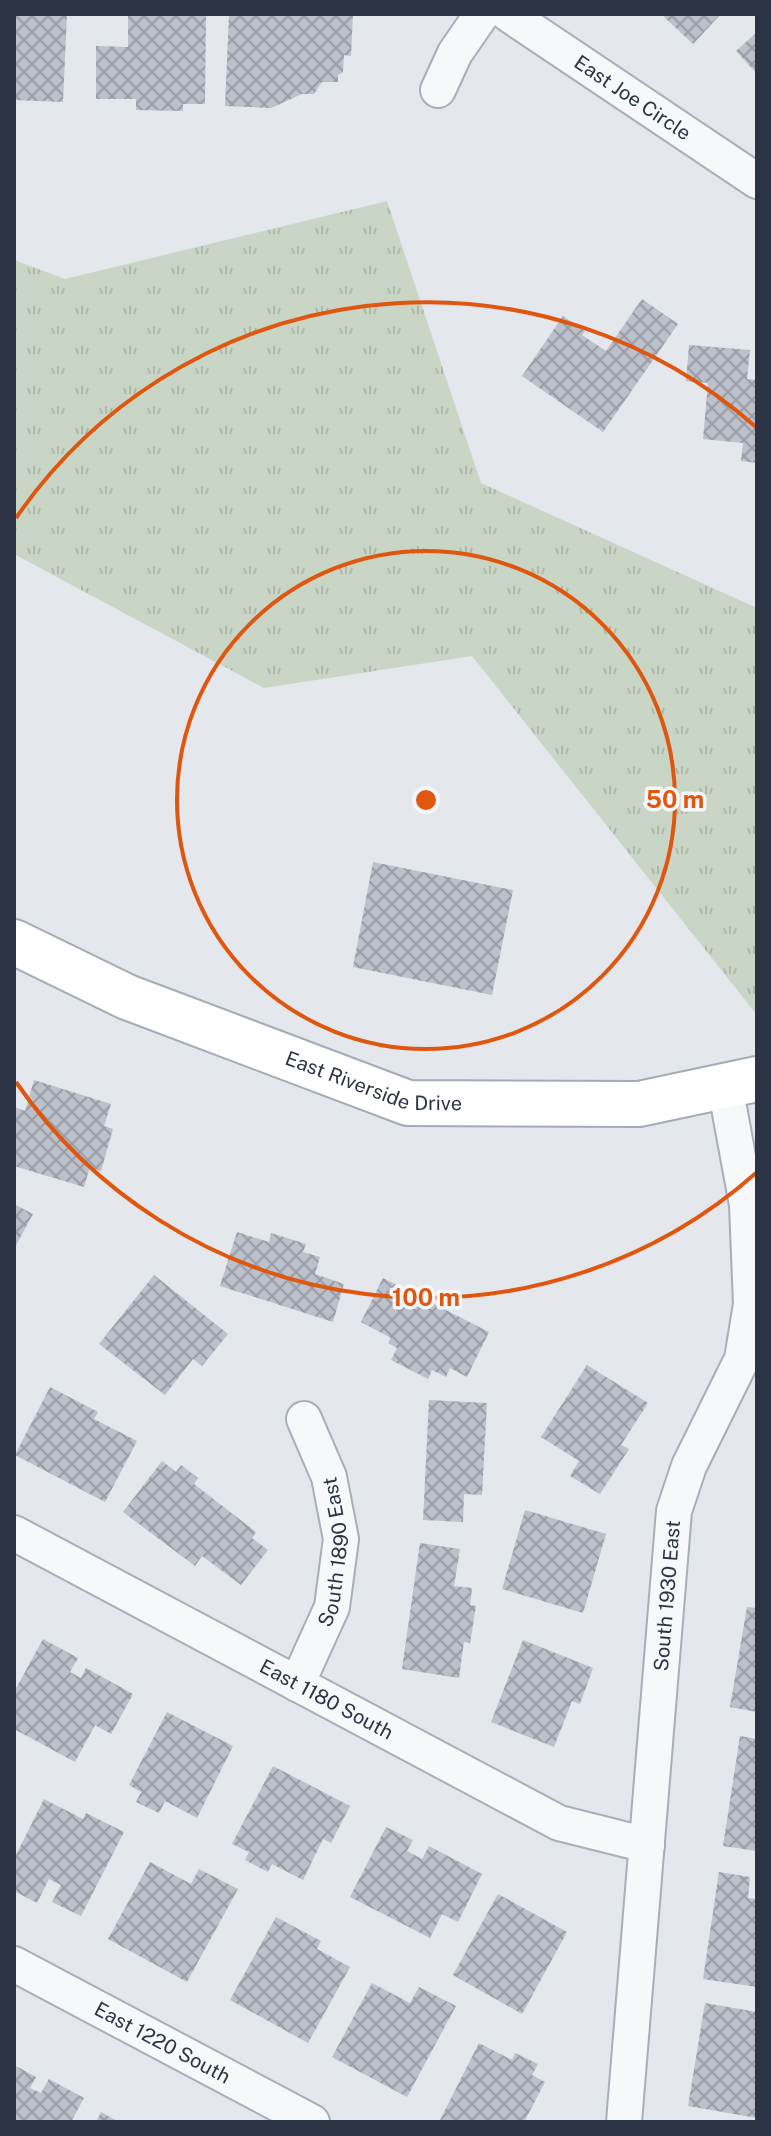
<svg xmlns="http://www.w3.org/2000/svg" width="771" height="2136" font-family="'Public Sans',sans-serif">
	<defs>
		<pattern id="grass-tufts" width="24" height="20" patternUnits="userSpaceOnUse" patternTransform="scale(2)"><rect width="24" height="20" fill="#c9d6c5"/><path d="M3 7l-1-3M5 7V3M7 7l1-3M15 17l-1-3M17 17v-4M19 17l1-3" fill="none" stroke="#adb8ab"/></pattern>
		<pattern id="building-cross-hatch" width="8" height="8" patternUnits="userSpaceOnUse" patternTransform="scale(2)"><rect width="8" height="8" fill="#bbc0ca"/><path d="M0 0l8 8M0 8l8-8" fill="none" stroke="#989da6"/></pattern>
	</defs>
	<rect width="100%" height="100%" fill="#e4e7ec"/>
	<polygon fill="url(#grass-tufts)" points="387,201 481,483 757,608 757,1015 472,656 264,688 14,554 14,260 65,279"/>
	<g fill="url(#building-cross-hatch)">
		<polygon points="14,14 67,14 63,102 14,100"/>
		<polygon points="128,14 206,14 205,104 183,104 183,111 136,110 136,99 96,99 96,46 128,47"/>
		<polygon points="229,14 353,14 351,56 344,55 343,72 338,75 338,82 322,82 314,94 302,94 271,108 225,106"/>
		<polygon points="661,14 721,14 693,44"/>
		<polygon points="757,32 757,74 736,51"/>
		<polygon points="642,299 678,324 603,432 522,376 563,316 585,331 582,335 606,351"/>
		<polygon points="689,345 750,350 747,379 757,380 757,463 741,461 743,443 703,439 708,383 686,381"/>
		<polygon points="373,862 513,890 492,995 353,967"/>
		<polygon points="34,1080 111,1104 104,1126 113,1129 101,1171 90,1167 84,1187 14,1166 14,1107 25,1111"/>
		<polygon points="14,1204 33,1214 14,1249"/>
		<polygon points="237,1232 269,1242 271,1233 306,1244 303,1252 320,1257 315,1274 344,1284 333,1322 220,1286"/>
		<polygon points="154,1275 228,1334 202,1366 193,1359 165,1395 99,1344"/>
		<polygon points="383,1278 489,1332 467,1377 450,1368 446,1377 432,1370 428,1379 391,1360 397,1348 388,1343 391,1338 361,1322"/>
		<polygon points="587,1365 648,1403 621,1445 629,1449 600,1494 570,1476 579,1461 541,1437"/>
		<polygon points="50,1387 98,1412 94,1419 137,1441 105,1502 15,1455"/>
		<polygon points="429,1400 487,1403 482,1495 464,1494 463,1522 423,1520"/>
		<polygon points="162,1461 176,1472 181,1465 198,1478 194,1484 256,1532 252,1538 268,1550 241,1585 202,1556 195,1566 123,1512"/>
		<polygon points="525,1510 606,1534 583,1613 502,1589"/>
		<polygon points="420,1543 460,1549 454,1586 472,1588 470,1605 476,1606 470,1643 464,1642 459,1678 402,1669"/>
		<polygon points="747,1607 757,1608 757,1712 730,1707"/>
		<polygon points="43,1639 78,1658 70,1672 81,1678 86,1668 133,1694 111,1734 95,1725 75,1762 14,1729 14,1692"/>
		<polygon points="523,1640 593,1668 580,1704 572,1701 554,1747 491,1722"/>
		<polygon points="167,1712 233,1746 197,1818 165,1801 159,1813 136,1802 141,1792 129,1785"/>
		<polygon points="740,1736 757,1739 757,1851 723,1846"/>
		<polygon points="273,1766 350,1806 331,1843 323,1839 303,1880 272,1864 268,1872 245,1860 249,1852 232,1844"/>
		<polygon points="44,1799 83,1819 86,1813 124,1832 81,1916 52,1902 61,1885 49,1879 37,1903 14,1891 14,1859"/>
		<polygon points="386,1827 413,1840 407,1851 422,1859 429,1846 482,1874 458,1922 442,1914 430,1938 350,1897"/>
		<polygon points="150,1862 191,1884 199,1869 238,1889 187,1982 108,1939"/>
		<polygon points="719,1872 750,1877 748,1898 757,1899 757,1987 703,1979"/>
		<polygon points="498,1894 567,1932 522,2014 453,1975"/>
		<polygon points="276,1917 321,1941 317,1949 350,1967 308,2043 230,2000"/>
		<polygon points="372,1983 410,2003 419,1987 456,2006 407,2097 332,2057"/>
		<polygon points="705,2003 757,2012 757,2118 688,2106"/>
		<polygon points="479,2043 512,2060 515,2053 538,2064 532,2075 545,2082 524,2122 440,2120"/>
		<polygon points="14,2065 36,2077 30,2088 41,2093 49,2079 84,2098 71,2122 14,2122"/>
		<polygon points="101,2112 119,2122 96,2122"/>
	</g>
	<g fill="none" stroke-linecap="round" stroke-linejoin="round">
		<defs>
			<g id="street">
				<path id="s1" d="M508,14l249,167"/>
				<polyline points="438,90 455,53 482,14"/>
				<path id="s2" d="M14,1533l545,290 88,22"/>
				<path id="s3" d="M297,1684l35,-77 9,-68 -12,-62 -25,-58"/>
				<path id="s4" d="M14,1964l298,158"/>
				<path id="s5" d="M624,2122l50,-611 15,-45 53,-107 9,-55 -4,-99 -22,-119"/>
			</g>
			<g id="primary">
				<path id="s6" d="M14,942l113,55 281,106 231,1 118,-25"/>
			</g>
		</defs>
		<use href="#street" stroke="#a9aeb7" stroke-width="38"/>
		<use href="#primary" stroke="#a3abb8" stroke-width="48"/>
		<use href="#street" stroke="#f7f8fa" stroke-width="34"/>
		<use href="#primary" stroke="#fff" stroke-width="44"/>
	</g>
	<g fill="none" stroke="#df570f" stroke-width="4">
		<circle cx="426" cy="800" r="249"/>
		<path d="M756 1173A498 498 0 0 1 16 1082M16 518A498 498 0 0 1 756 427"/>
	</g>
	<g text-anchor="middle" stroke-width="7" stroke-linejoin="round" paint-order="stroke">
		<g font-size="20" fill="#2b3445" stroke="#f4f6f9">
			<text dy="7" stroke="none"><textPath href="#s1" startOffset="150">East Joe Circle</textPath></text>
			<text dy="7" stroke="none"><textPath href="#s6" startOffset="388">East Riverside Drive</textPath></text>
			<text dy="7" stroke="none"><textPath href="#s3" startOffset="140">South 1890 East</textPath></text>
			<text dy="7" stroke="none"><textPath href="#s5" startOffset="528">South 1930 East</textPath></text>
			<text dy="7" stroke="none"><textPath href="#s2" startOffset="354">East 1180 South</textPath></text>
			<text dy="7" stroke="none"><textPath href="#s4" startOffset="168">East 1220 South</textPath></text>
		</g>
	</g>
	<circle cx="426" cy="800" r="12" fill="#df570f" stroke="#f4f6f9" stroke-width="4"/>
	<g font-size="24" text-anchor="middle" font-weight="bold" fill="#df570f" stroke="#f4f6f9" stroke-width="7" stroke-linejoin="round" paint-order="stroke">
		<text x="675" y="808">50 m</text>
		<text x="426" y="1306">100 m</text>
	</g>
	<rect width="771" height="2136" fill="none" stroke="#2b3445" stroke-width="32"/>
</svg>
